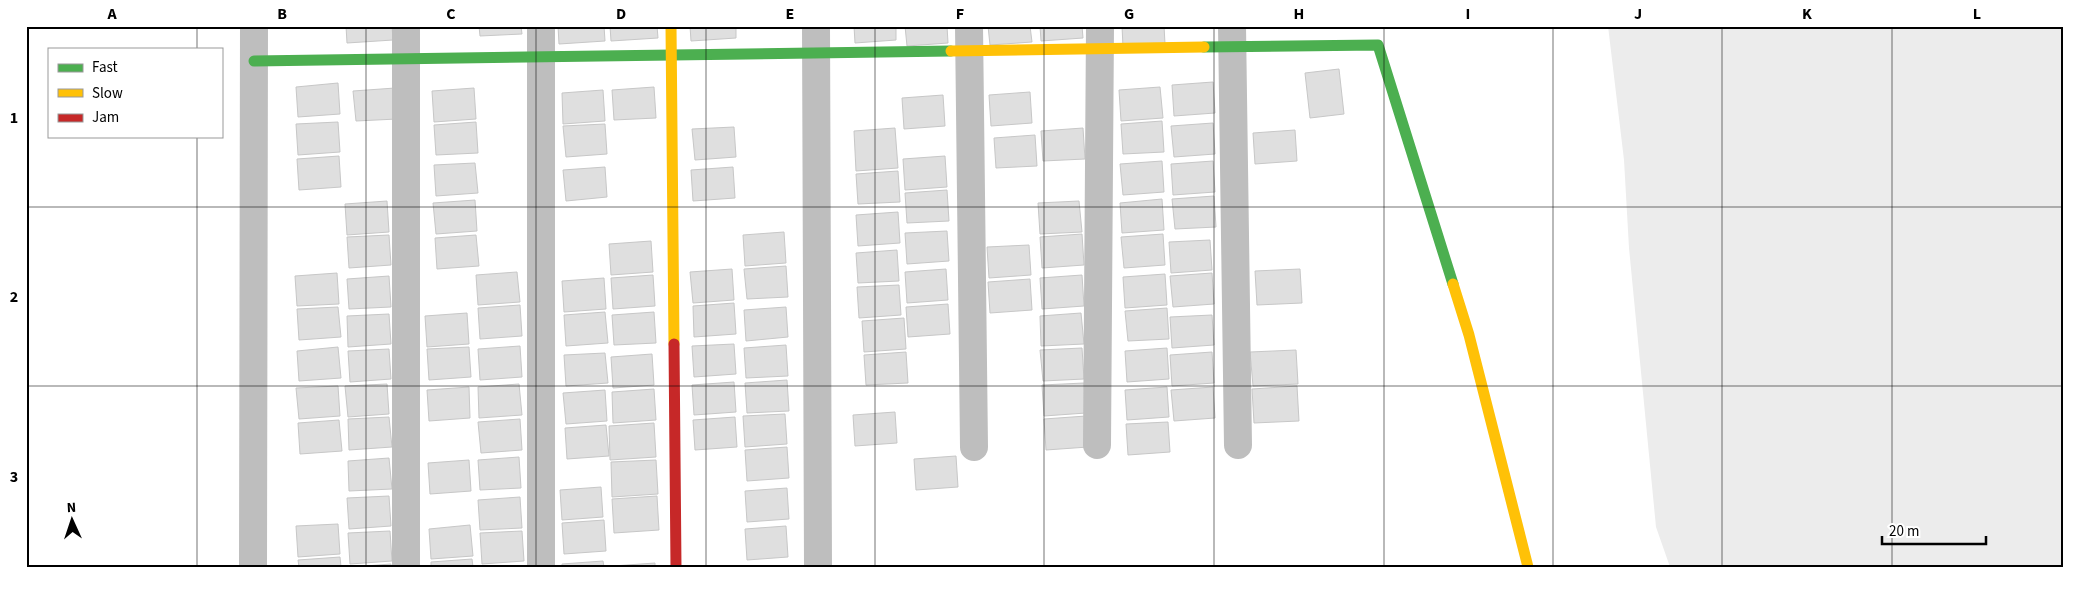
<svg xmlns="http://www.w3.org/2000/svg" width="2089" height="593" font-family="'Source Sans 3',sans-serif">
	<rect width="100%" height="100%" fill="#fff"/>
	<polygon fill="#ececec" points="1608,26 2063,26 2063,567 1670,567 1656,527 1629,248 1624,160"/>
	<g fill="#dfdfdf" stroke="#c7c7c7">
		<polygon points="346,26 392,26 393,40 347,43"/>
		<polygon points="479,26 521,26 522,34 480,36"/>
		<polygon points="558,26 604,26 605,41 559,44"/>
		<polygon points="610,26 657,26 658,38 611,41"/>
		<polygon points="690,26 736,26 736,38 691,41"/>
		<polygon points="854,26 896,26 896,40 855,43"/>
		<polygon points="905,26 947,26 948,43 907,46"/>
		<polygon points="988,26 1030,26 1032,42 990,45"/>
		<polygon points="1040,26 1082,26 1083,38 1041,41"/>
		<polygon points="1122,26 1164,26 1165,44 1123,47"/>
		<polygon points="1339,69 1344,114 1310,118 1305,73"/>
		<polygon points="1213,82 1215,113 1174,116 1172,85"/>
		<polygon points="338,83 340,114 298,117 296,87"/>
		<polygon points="654,87 656,118 614,120 612,90"/>
		<polygon points="1160,87 1163,118 1121,121 1119,90"/>
		<polygon points="395,88 397,119 356,121 353,91"/>
		<polygon points="474,88 476,119 434,122 432,91"/>
		<polygon points="603,90 605,121 563,124 562,93"/>
		<polygon points="1030,92 1032,123 991,126 989,95"/>
		<polygon points="943,95 945,126 904,129 902,98"/>
		<polygon points="1162,121 1164,152 1123,154 1121,124"/>
		<polygon points="338,122 340,152 298,155 296,124"/>
		<polygon points="476,122 478,153 436,155 434,125"/>
		<polygon points="1213,123 1215,154 1174,157 1171,126"/>
		<polygon points="605,124 607,154 566,157 563,126"/>
		<polygon points="734,127 736,157 695,160 692,129"/>
		<polygon points="895,128 898,168 856,171 854,131"/>
		<polygon points="1083,128 1085,159 1043,161 1041,131"/>
		<polygon points="1295,130 1297,161 1255,164 1253,133"/>
		<polygon points="1035,135 1037,166 996,168 994,138"/>
		<polygon points="339,156 341,187 299,190 297,159"/>
		<polygon points="945,156 947,187 905,190 903,159"/>
		<polygon points="1162,161 1164,192 1123,195 1120,164"/>
		<polygon points="1213,161 1215,192 1173,195 1171,164"/>
		<polygon points="475,163 478,193 436,196 434,165"/>
		<polygon points="605,167 607,197 566,201 563,170"/>
		<polygon points="733,167 735,198 693,201 691,170"/>
		<polygon points="898,171 900,202 858,204 856,174"/>
		<polygon points="947,190 949,221 907,223 905,193"/>
		<polygon points="1214,196 1216,227 1175,229 1172,199"/>
		<polygon points="1162,199 1164,230 1122,233 1120,203"/>
		<polygon points="475,200 477,231 436,234 433,203"/>
		<polygon points="387,201 389,232 347,235 345,204"/>
		<polygon points="1079,201 1082,232 1040,234 1038,203"/>
		<polygon points="898,212 900,243 858,246 856,215"/>
		<polygon points="947,231 949,261 907,264 905,233"/>
		<polygon points="784,232 786,263 745,266 743,235"/>
		<polygon points="1082,234 1084,265 1042,268 1040,237"/>
		<polygon points="1163,234 1165,265 1124,268 1121,237"/>
		<polygon points="389,235 391,265 349,268 347,237"/>
		<polygon points="476,235 479,266 437,269 435,238"/>
		<polygon points="1210,240 1212,270 1171,273 1169,242"/>
		<polygon points="651,241 653,272 611,275 609,244"/>
		<polygon points="1029,245 1031,275 989,278 987,247"/>
		<polygon points="897,250 899,281 858,283 856,253"/>
		<polygon points="786,266 788,297 747,299 744,269"/>
		<polygon points="732,269 734,300 693,303 690,272"/>
		<polygon points="946,269 948,300 907,303 905,272"/>
		<polygon points="1300,269 1302,303 1257,305 1255,271"/>
		<polygon points="517,272 520,302 478,305 476,275"/>
		<polygon points="337,273 339,304 297,306 295,276"/>
		<polygon points="1212,273 1214,304 1173,307 1170,276"/>
		<polygon points="1165,274 1167,305 1125,308 1123,277"/>
		<polygon points="653,275 655,306 613,309 611,278"/>
		<polygon points="1082,275 1084,306 1042,309 1040,278"/>
		<polygon points="389,276 391,307 349,309 347,279"/>
		<polygon points="604,278 606,309 564,312 562,281"/>
		<polygon points="1030,279 1032,310 990,313 988,282"/>
		<polygon points="899,285 901,315 859,318 857,287"/>
		<polygon points="734,303 736,334 694,337 693,306"/>
		<polygon points="948,304 950,334 908,337 906,307"/>
		<polygon points="520,305 522,336 480,339 478,308"/>
		<polygon points="338,307 341,337 299,340 297,309"/>
		<polygon points="786,307 788,337 746,341 744,310"/>
		<polygon points="1167,308 1169,339 1128,341 1125,311"/>
		<polygon points="605,312 608,343 566,346 564,315"/>
		<polygon points="654,312 656,343 614,345 612,315"/>
		<polygon points="467,313 469,344 427,347 425,316"/>
		<polygon points="1081,313 1084,344 1041,346 1040,316"/>
		<polygon points="389,314 391,344 348,347 347,316"/>
		<polygon points="1212,315 1214,345 1172,348 1170,317"/>
		<polygon points="904,318 906,349 864,352 862,321"/>
		<polygon points="734,344 736,374 694,377 692,346"/>
		<polygon points="786,345 788,376 746,378 744,348"/>
		<polygon points="520,346 522,377 480,380 478,349"/>
		<polygon points="338,347 341,378 299,381 297,351"/>
		<polygon points="469,347 471,377 429,380 427,349"/>
		<polygon points="1082,348 1084,379 1043,381 1040,350"/>
		<polygon points="1167,348 1169,379 1127,382 1125,351"/>
		<polygon points="389,349 391,379 350,382 348,351"/>
		<polygon points="1296,350 1298,384 1253,386 1250,352"/>
		<polygon points="906,352 908,383 866,385 864,355"/>
		<polygon points="1212,352 1214,383 1172,386 1170,355"/>
		<polygon points="605,353 608,383 566,386 564,355"/>
		<polygon points="652,354 654,385 613,388 611,357"/>
		<polygon points="787,380 789,411 747,413 745,383"/>
		<polygon points="734,382 736,412 694,415 692,385"/>
		<polygon points="1084,383 1086,413 1044,416 1042,385"/>
		<polygon points="387,384 389,414 348,417 345,386"/>
		<polygon points="519,384 522,415 479,418 478,387"/>
		<polygon points="338,386 340,416 299,419 296,388"/>
		<polygon points="1297,386 1299,421 1254,423 1252,389"/>
		<polygon points="469,387 470,418 429,421 427,390"/>
		<polygon points="1167,387 1169,417 1127,420 1125,390"/>
		<polygon points="1213,387 1215,418 1174,421 1171,390"/>
		<polygon points="654,389 656,420 613,423 612,392"/>
		<polygon points="605,390 607,421 566,424 563,393"/>
		<polygon points="895,412 897,443 855,446 853,415"/>
		<polygon points="785,414 787,444 745,447 743,416"/>
		<polygon points="1086,416 1088,447 1046,450 1044,419"/>
		<polygon points="389,417 392,447 349,450 348,419"/>
		<polygon points="735,417 737,447 695,450 693,420"/>
		<polygon points="520,419 522,450 481,453 478,422"/>
		<polygon points="339,420 342,451 300,454 298,423"/>
		<polygon points="1168,422 1170,452 1128,455 1126,424"/>
		<polygon points="654,423 656,457 610,460 609,426"/>
		<polygon points="606,425 609,456 567,459 565,428"/>
		<polygon points="787,447 789,478 747,481 745,450"/>
		<polygon points="956,456 958,487 916,490 914,459"/>
		<polygon points="519,457 521,488 480,490 478,460"/>
		<polygon points="389,458 392,489 349,491 348,461"/>
		<polygon points="469,460 471,491 430,494 428,463"/>
		<polygon points="656,460 658,494 612,497 611,462"/>
		<polygon points="601,487 603,517 562,520 560,490"/>
		<polygon points="787,488 789,519 747,522 745,491"/>
		<polygon points="389,496 391,526 349,529 347,498"/>
		<polygon points="657,496 659,530 614,533 612,499"/>
		<polygon points="520,497 522,528 480,530 478,500"/>
		<polygon points="604,520 606,551 564,554 562,523"/>
		<polygon points="338,524 340,554 298,557 296,526"/>
		<polygon points="470,525 473,556 431,559 429,529"/>
		<polygon points="786,526 788,557 747,560 745,529"/>
		<polygon points="390,531 392,561 350,564 348,533"/>
		<polygon points="522,531 524,561 482,564 480,533"/>
		<polygon points="340,557 341,567 299,567 298,560"/>
		<polygon points="472,559 473,567 431,567 431,562"/>
		<polygon points="603,561 604,567 562,567 562,564"/>
		<polygon points="655,563 655,567 613,567 613,566"/>
		<polygon points="391,564 391,567 353,567"/>
	</g>
	<g fill="none" stroke-linecap="round" stroke-linejoin="round">
		<g stroke="#bebebe" stroke-width="28">
			<polyline points="406,26 406,567"/>
			<polyline points="816,26 818,567"/>
			<polyline points="969,26 974,447"/>
			<polyline points="1232,26 1238,445"/>
			<polyline points="1097,445 1100,26"/>
			<polyline points="253,567 254,26"/>
			<polyline points="541,567 541,26"/>
		</g>
		<g stroke="#4caf50" stroke-width="11">
			<polyline points="1204,47 1378,45 1453,284"/>
			<polyline points="254,61 951,51"/>
		</g>
		<g stroke="#ffc107" stroke-width="11">
			<polyline points="671,26 674,344"/>
			<polyline points="951,51 1204,47"/>
			<polyline points="1453,284 1469,335 1528,567"/>
		</g>
		<polyline stroke="#c62828" stroke-width="11" points="674,344 676,567"/>
	</g>
	<path fill="none" stroke="#000" stroke-width="1" stroke-opacity="0.55" d="M197,26v23M366,26v541M536,26v541M706,26v541M875,26v541M1044,26v541M1214,26v541M1384,26v541M1553,26v541M1722,26v541M1892,26v541M197,136v431M26,207h2037M26,386h2037"/>
	<rect width="2089" height="593" fill="none" stroke="#ffffff" stroke-width="55"/>
	<rect x="48" y="48" width="175" height="90" fill="#ffffff" stroke="#999999"/>
	<rect x="58" y="64" width="25" height="8" fill="#4caf50" stroke="#999999"/>
	<text x="92" y="72" font-size="15" fill="#000000">Fast</text>
	<rect x="58" y="89" width="25" height="8" fill="#ffc107" stroke="#999999"/>
	<text x="92" y="98" font-size="15" fill="#000000">Slow</text>
	<rect x="58" y="114" width="25" height="8" fill="#c62828" stroke="#999999"/>
	<text x="92" y="122" font-size="15" fill="#000000">Jam</text>
	<g transform="translate(72 520) rotate(357)" stroke="#ffffff" stroke-width="4" paint-order="stroke">
	<path d="M0-4L9 19L0 12L-9 19Z" fill="#000000"/>
	<text y="-8" font-size="14" font-weight="bold" text-anchor="middle" fill="#000000">N</text>
	</g>
	<path d="M1882 536v8h104v-8" fill="none" stroke="#000000" stroke-width="2.5"/>
	<text x="1889" y="536" font-size="15" fill="#000000" stroke="#ffffff" stroke-width="4" paint-order="stroke">20 m</text>
	<rect x="28" y="28" width="2034" height="538" fill="none" stroke="#000" stroke-width="2"/>
	<g font-size="16" text-anchor="middle" font-weight="bold" fill="#000">
		<text x="112" y="19">A</text>
		<text x="282" y="19">B</text>
		<text x="451" y="19">C</text>
		<text x="621" y="19">D</text>
		<text x="790" y="19">E</text>
		<text x="960" y="19">F</text>
		<text x="1129" y="19">G</text>
		<text x="1299" y="19">H</text>
		<text x="1468" y="19">I</text>
		<text x="1638" y="19">J</text>
		<text x="1807" y="19">K</text>
		<text x="1977" y="19">L</text>
		<text x="14" y="123">1</text>
		<text x="14" y="302">2</text>
		<text x="14" y="482">3</text>
	</g>
</svg>
